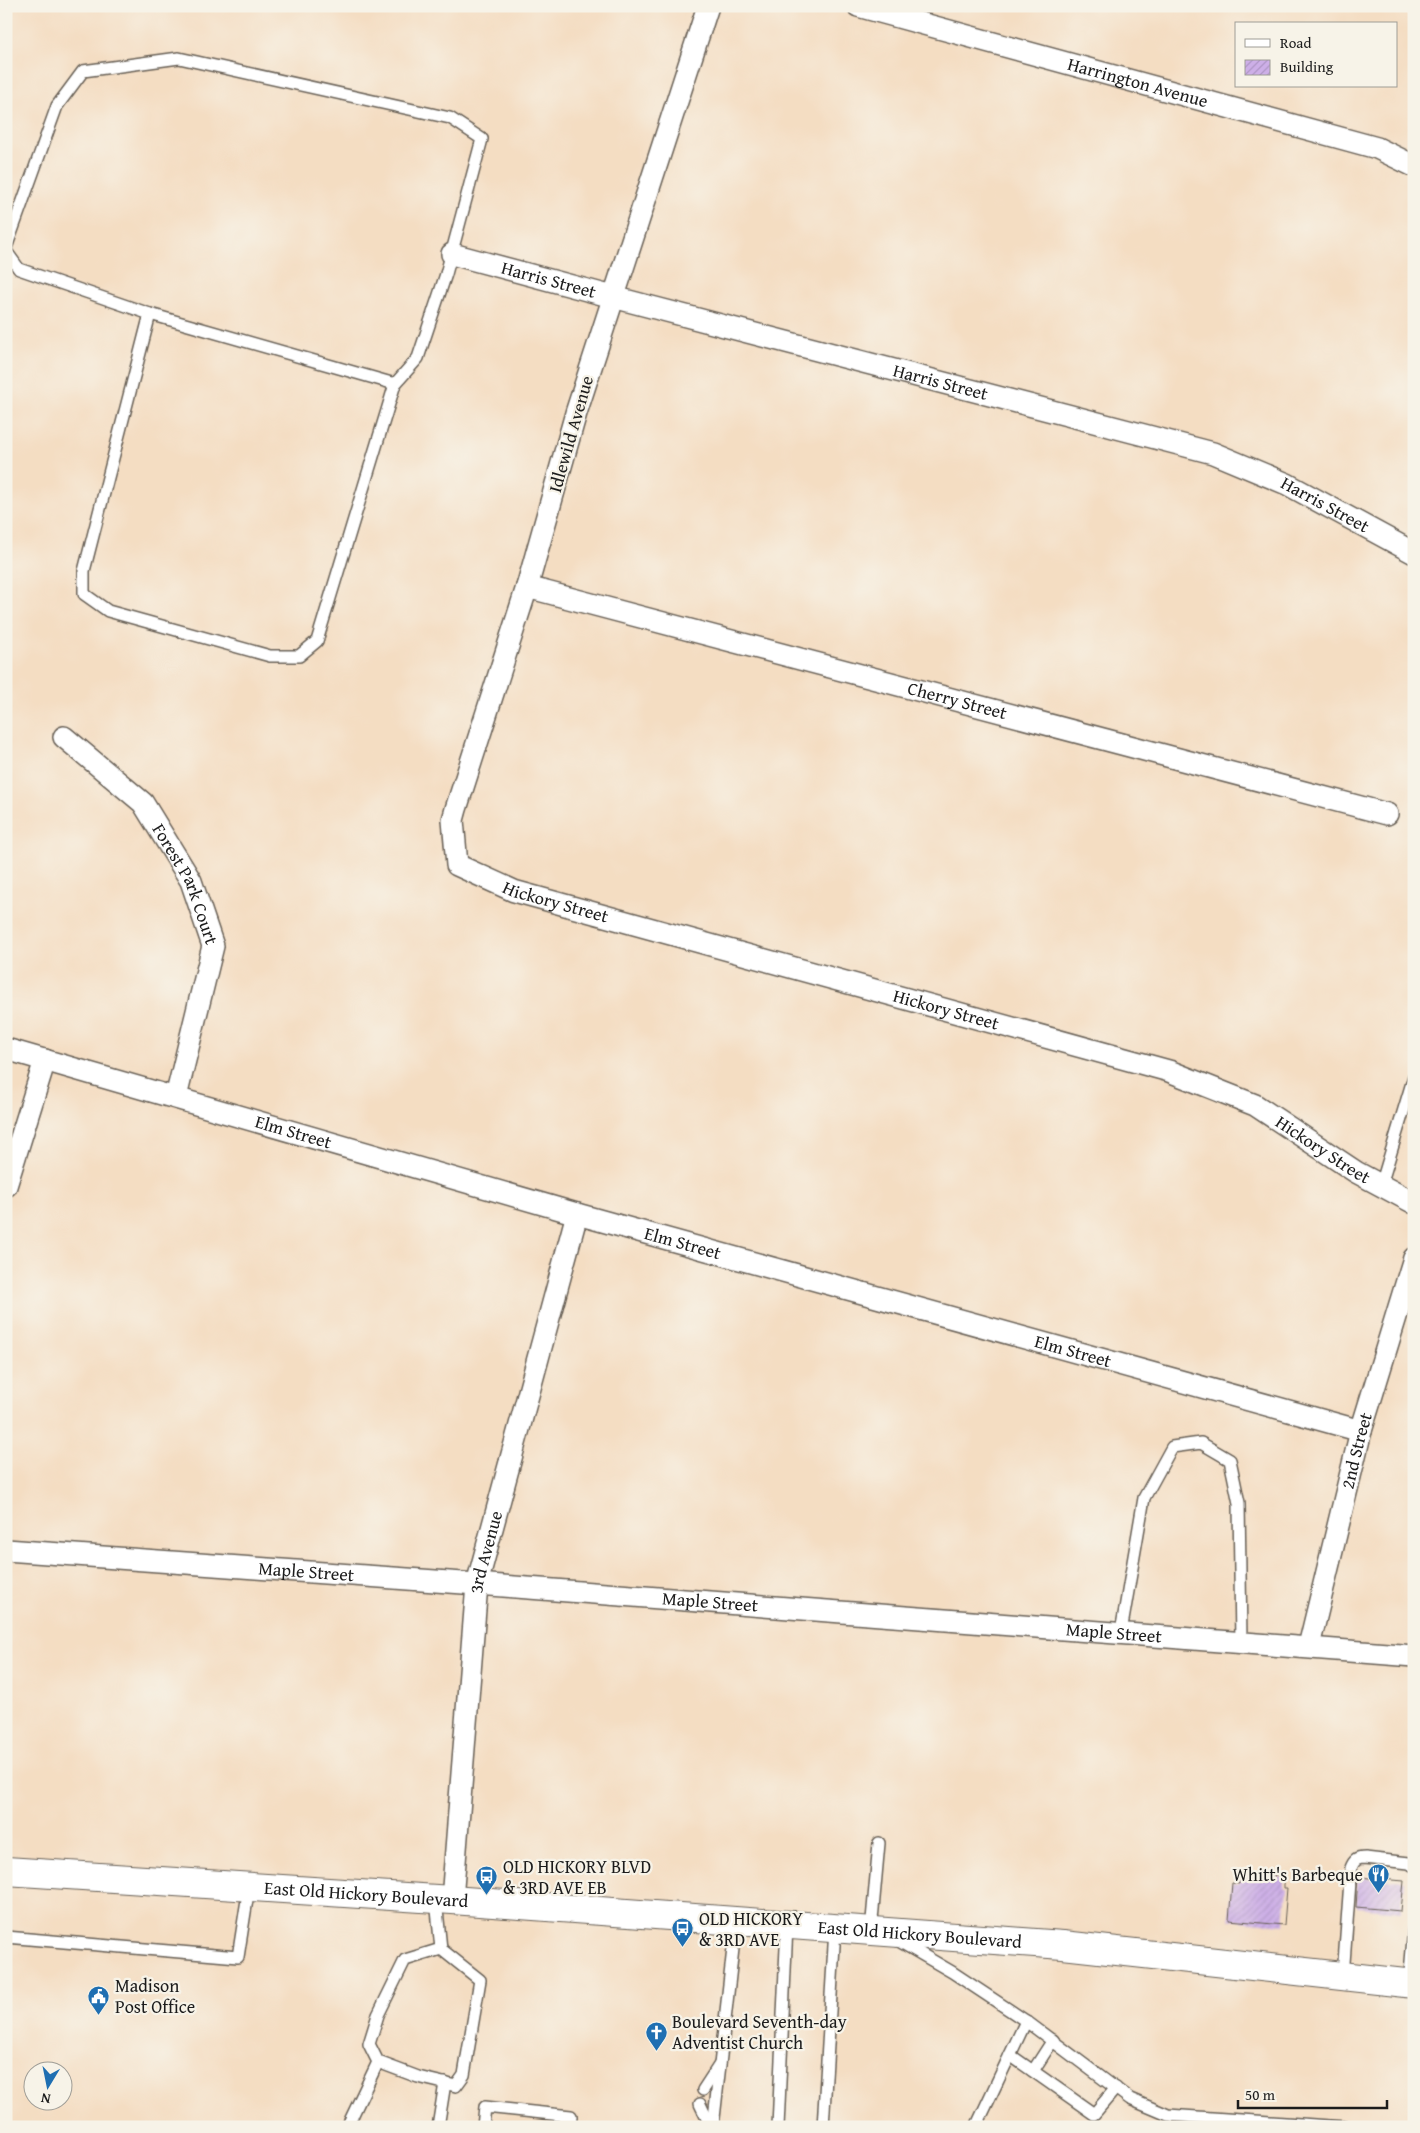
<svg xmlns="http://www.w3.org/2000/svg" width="1420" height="2133" font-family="'Gentium Book Plus',serif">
	<defs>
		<pattern id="building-hatch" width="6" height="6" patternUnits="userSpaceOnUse" patternTransform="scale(1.25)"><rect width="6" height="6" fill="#cdafe7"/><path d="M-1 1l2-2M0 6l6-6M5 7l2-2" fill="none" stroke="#af96c6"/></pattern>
	</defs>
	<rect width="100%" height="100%" fill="#f7f3e8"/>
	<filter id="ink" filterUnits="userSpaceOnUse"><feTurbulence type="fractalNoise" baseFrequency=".02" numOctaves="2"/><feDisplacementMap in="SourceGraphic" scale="10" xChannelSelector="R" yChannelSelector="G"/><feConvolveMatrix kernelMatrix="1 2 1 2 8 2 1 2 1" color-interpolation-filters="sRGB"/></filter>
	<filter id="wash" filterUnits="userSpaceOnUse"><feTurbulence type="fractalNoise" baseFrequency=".0096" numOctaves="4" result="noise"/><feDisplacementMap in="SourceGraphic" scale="20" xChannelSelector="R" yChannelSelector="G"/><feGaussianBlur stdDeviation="1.12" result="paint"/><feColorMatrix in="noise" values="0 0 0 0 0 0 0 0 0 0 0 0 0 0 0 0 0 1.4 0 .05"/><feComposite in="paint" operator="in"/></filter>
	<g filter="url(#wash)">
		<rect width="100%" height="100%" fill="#f4ddc2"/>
		<g id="blocks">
			<g fill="url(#building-hatch)">
				<polygon points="1240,1873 1284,1877 1284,1888 1287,1888 1284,1925 1229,1920 1232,1883 1239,1884"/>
				<polygon points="1358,1877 1404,1881 1401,1911 1356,1907"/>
			</g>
		</g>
	</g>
	<g filter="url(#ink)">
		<use href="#blocks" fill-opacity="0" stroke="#686056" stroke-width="1"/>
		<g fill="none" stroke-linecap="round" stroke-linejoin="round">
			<defs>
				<g id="lane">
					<polyline points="6,248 57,106 83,71 179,58 450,118 482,139 446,274 418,358 395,384 317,641 299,656 270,656 108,611 84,594 84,571 150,314"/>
					<polyline points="6,251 19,269 150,314 395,384"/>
					<polyline points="1381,1185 1414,1076"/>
					<polyline points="1121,1632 1144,1498 1172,1447 1201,1443 1230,1460 1239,1503 1241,1641"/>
					<polyline points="436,1900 441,1949 480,1980 464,2075 456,2086 418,2077 378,2062 369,2044 378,2015 405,1960 441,1949"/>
					<polyline points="871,1931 879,1843"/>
					<polyline points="6,1937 238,1957 249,1887"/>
					<polyline points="897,1940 952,1972 1026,2021 1130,2099 1168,2115 1345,2127"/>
					<path d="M1343,1976l8,-108c3,-8 6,-10 14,-10l44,5 5,3"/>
					<polyline points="1409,1984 1414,1927"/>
					<polyline points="1010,2055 1094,2114 1116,2088"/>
					<polyline points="1033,2071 1053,2040"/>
					<polyline points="703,2090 720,2064"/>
					<polyline points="700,2104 711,2127"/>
					<polyline points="347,2127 378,2062"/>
					<polyline points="438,2127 445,2083"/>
					<polyline points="483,2127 485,2107 571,2116 570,2127"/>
					<polyline points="713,2127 736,1922"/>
					<polyline points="778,2127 787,1925"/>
					<polyline points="823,2127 835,1929"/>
					<polyline points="976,2127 1026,2021"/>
				</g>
				<g id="street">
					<path id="s1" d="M708,6l-132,407 -49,174 -71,222 -3,11 4,45 57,26 655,180 86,34 101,67 58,31"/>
					<path id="s2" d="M858,6l519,142 37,18"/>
					<path id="s3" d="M452,254l161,43 600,156 74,31 127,69"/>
					<path id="s4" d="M527,587l860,227"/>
					<path id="s5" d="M64,737l79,66 48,78 22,65 -37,151"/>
					<path id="s6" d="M6,1049l571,165 784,217"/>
					<polyline points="6,1186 45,1060"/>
					<path id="s7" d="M6,1550l471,34 937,72"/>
					<path id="s8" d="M1309,1646l52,-215 53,-173"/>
					<path id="s9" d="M452,1900l25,-316 100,-370"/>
				</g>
				<g id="secondary">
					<path id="s10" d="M6,1871l446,29 611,45 351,39"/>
				</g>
			</defs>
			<use href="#lane" stroke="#686056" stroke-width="14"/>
			<use href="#street" stroke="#686056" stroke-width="24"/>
			<use href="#secondary" stroke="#686056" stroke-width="30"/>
			<use href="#lane" stroke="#fff" stroke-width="11"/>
			<use href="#street" stroke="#fff" stroke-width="21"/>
			<use href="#secondary" stroke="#fff" stroke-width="28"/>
		</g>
	</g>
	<defs>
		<symbol id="restaurant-pin" viewBox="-11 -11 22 30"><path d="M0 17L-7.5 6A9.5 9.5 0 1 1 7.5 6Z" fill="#1f6fb2" stroke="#f7f3e8"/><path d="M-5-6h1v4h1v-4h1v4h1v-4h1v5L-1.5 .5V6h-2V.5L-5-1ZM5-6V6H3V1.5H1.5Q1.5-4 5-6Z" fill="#fff"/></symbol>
		<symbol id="bus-pin" viewBox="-11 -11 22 30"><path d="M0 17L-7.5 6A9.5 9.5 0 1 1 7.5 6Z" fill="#1f6fb2" stroke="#f7f3e8"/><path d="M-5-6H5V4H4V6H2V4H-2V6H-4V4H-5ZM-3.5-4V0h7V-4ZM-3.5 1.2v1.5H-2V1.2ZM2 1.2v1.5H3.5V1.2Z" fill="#fff"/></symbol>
		<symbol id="civic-pin" viewBox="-11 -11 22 30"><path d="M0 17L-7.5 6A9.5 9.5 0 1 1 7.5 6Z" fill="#1f6fb2" stroke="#f7f3e8"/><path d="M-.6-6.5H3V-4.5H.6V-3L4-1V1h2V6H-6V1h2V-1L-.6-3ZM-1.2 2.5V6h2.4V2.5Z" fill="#fff"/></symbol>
		<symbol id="church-pin" viewBox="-11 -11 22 30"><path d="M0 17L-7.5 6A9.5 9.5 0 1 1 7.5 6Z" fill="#1f6fb2" stroke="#f7f3e8"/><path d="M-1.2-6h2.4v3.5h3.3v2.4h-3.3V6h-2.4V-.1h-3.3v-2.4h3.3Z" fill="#fff"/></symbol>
	</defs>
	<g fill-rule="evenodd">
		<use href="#restaurant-pin" x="1366" y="1862" width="25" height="34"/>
		<use href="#bus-pin" x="474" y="1864" width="25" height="34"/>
		<use href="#bus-pin" x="670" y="1916" width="25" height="34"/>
		<use href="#civic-pin" x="86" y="1984" width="25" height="34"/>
		<use href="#church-pin" x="644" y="2020" width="25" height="34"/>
	</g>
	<g text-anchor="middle" stroke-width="4.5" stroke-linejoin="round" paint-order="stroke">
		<g font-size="18" fill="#1c1c1c" stroke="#f7f3e8">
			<text dy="6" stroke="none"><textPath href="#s2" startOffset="290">Harrington Avenue</textPath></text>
			<text dy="6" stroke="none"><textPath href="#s3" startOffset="100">Harris Street</textPath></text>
			<text dy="6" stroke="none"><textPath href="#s3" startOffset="505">Harris Street</textPath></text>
			<text transform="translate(571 434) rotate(-74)" y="6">Idlewild Avenue</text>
			<text dy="6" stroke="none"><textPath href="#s3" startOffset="910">Harris Street</textPath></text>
			<text dy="6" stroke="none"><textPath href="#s4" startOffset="445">Cherry Street</textPath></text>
			<text dy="6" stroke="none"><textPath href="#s5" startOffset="195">Forest Park Court</textPath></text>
			<text dy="6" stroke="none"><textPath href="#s1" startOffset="1004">Hickory Street</textPath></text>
			<text dy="6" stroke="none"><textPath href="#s1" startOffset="1409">Hickory Street</textPath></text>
			<text dy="6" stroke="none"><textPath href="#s6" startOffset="299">Elm Street</textPath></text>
			<text dy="6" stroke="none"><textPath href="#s1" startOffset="1814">Hickory Street</textPath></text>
			<text dy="6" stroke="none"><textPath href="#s6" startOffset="704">Elm Street</textPath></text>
			<text dy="6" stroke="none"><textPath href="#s6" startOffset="1109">Elm Street</textPath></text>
			<text dy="6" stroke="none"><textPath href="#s8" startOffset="201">2nd Street</textPath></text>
			<text dy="6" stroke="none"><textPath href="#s9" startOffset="350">3rd Avenue</textPath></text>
			<text dy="6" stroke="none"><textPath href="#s7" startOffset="301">Maple Street</textPath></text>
			<text dy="6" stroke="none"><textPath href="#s7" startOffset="706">Maple Street</textPath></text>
			<text dy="6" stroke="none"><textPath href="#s7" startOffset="1111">Maple Street</textPath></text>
			<text dy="6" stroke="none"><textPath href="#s10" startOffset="361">East Old Hickory Boulevard</textPath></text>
			<text dy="6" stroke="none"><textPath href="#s10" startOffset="916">East Old Hickory Boulevard</textPath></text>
		</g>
		<g font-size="18" fill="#1c1c1c" stroke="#f7f3e8" text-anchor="start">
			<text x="503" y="1873">OLD HICKORY BLVD<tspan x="503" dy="21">&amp; 3RD AVE EB</tspan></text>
			<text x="1363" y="1881" text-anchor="end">Whitt's Barbeque</text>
			<text x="699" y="1925">OLD HICKORY<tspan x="699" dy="21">&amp; 3RD AVE</tspan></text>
			<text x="115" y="1992">Madison<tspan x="115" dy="21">Post Office</tspan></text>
			<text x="672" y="2028">Boulevard Seventh-day<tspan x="672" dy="21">Adventist Church</tspan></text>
		</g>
	</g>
	<rect width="1420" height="2133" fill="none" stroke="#f7f3e8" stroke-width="25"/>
	<rect x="1235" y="22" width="162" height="65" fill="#f7f3e8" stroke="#9f9d96"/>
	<rect x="1245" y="39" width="25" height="8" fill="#ffffff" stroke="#9f9d96"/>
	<text x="1280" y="48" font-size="15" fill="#1c1c1c">Road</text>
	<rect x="1245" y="60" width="25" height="15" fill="url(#building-hatch)" stroke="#9f9d96"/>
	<text x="1280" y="72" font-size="15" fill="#1c1c1c">Building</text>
	<g transform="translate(48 2086) rotate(190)"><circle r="24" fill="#f7f3e8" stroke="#9f9d96"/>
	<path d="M0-4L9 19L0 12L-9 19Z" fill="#1f6fb2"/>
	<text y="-8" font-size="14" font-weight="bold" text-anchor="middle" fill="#1c1c1c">N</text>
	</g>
	<path d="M1238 2100v8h149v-8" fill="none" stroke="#1c1c1c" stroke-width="2.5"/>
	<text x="1245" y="2100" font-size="15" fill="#1c1c1c" stroke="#f7f3e8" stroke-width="4" paint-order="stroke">50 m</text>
</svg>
